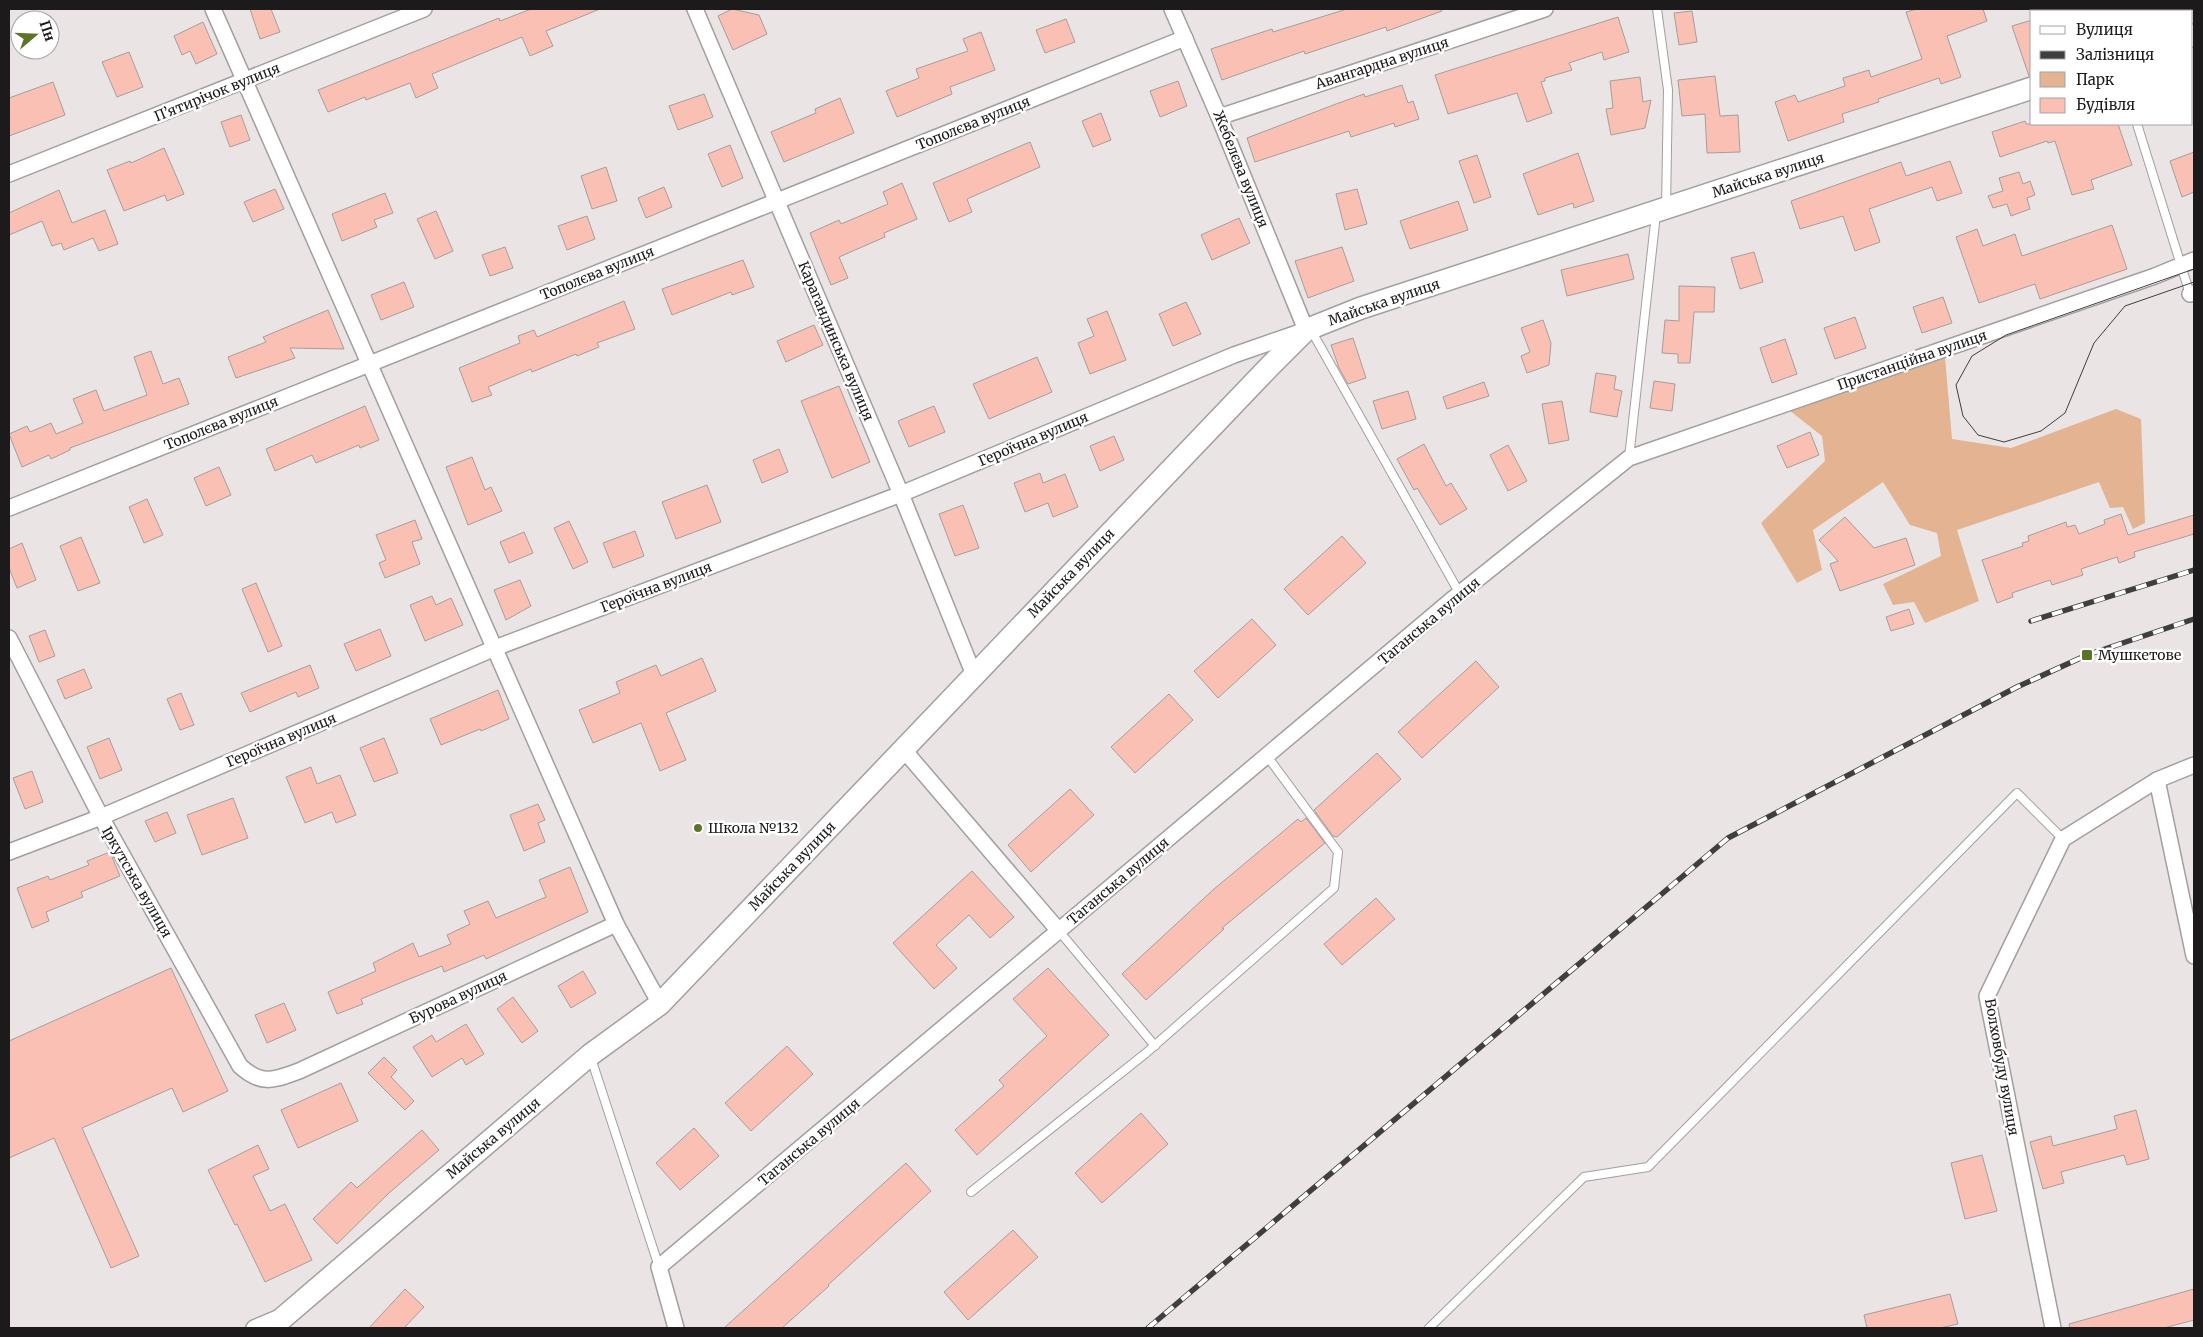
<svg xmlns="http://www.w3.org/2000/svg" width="2203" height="1337" font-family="Merriweather,serif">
	<rect width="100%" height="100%" fill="#eae4e4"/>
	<polygon fill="#e4b392" points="1921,347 1945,357 1952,439 2011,448 2116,409 2141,419 2145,523 2133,529 2123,507 2110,508 2099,482 1957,530 1979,601 1925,623 1914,602 1893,605 1883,584 1941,556 1937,533 1910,525 1883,482 1813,530 1822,570 1797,583 1761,523 1825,461 1822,436 1789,410"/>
	<g fill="#fbc0b4" stroke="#a49e9d">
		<polygon points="250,9 271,9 280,32 260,39"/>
		<polygon points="531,9 600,9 546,31 553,46 530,56 522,37 432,74 438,88 416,98 410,83 366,100 365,97 328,112 318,90 499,18 500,21"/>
		<polygon points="732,9 759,15 767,34 733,50 718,16"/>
		<polygon points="1347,9 1441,9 1442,11 1387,31 1386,27 1305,54 1304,51 1222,80 1211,49 1272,29 1273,32"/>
		<polygon points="1917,9 1983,9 1987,21 1947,36 1961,77 1941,84 1939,78 1878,99 1879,102 1842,114 1844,122 1788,141 1775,102 1795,95 1798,102 1845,86 1843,78 1869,70 1871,77 1922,59 1906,12"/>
		<polygon points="1692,11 1697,42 1679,45 1674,13"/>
		<polygon points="1618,17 1629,52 1604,60 1602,52 1569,63 1572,70 1545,78 1545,81 1541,82 1552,113 1527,122 1517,93 1448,114 1435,75"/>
		<polygon points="1066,19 1075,42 1045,53 1036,30"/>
		<polygon points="2032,20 2032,76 2029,76 2012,26"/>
		<polygon points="203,22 217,54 196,64 190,51 182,55 174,36"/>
		<polygon points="981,32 995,70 950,87 952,94 897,117 886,91 919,78 916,69 968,51 963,39"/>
		<polygon points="129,52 143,87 117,97 102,62"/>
		<polygon points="1715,76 1720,116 1738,115 1740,152 1707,153 1705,114 1682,116 1678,80"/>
		<polygon points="1640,77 1643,102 1651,100 1645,128 1611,135 1606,109 1613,108 1610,81"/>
		<polygon points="1178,81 1187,106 1160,117 1150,91"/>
		<polygon points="53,82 65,115 9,136 9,98"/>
		<polygon points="1402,85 1408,103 1413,101 1419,119 1395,127 1394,123 1351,137 1349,131 1255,162 1247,138 1336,104 1364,94 1365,97"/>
		<polygon points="704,94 713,117 678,130 669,106"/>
		<polygon points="840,98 854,133 784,162 771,132 816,113 815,109"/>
		<polygon points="1101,113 1111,140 1093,147 1082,121"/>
		<polygon points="241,115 250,140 230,147 221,122"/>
		<polygon points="2025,121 2026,124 2118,124 2132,165 2091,180 2094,189 2072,195 2055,141 2048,143 2047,141 2000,157 1992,132"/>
		<polygon points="1030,142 1040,167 967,199 972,212 949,222 933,183"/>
		<polygon points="730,145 743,178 722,187 708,154"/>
		<polygon points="164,148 184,194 167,201 165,195 124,211 107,170 130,161 131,163"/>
		<polygon points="2194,152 2194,192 2182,197 2170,161"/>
		<polygon points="1578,153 1594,201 1574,208 1573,203 1538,215 1523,174"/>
		<polygon points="1477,155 1491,197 1474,203 1459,161"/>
		<polygon points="1950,161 1962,193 1937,201 1932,187 1869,209 1880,242 1855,251 1843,216 1800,229 1791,201 1901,162 1906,176"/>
		<polygon points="606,167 617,201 592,209 581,176"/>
		<polygon points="2019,172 2023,184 2030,181 2035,195 2027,198 2030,209 2011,216 2007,204 1993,208 1988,196 2003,191 1999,178"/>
		<polygon points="902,183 917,219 884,233 885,237 839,257 848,278 831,285 810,233 839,220 841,224 888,204 883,192"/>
		<polygon points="664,187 672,207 646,218 638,198"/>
		<polygon points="275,189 284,209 253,222 244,202"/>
		<polygon points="1357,189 1367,224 1345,230 1336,194"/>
		<polygon points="59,190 72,223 105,210 118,244 99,251 93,238 64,250 61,243 52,246 42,221 9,235 9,213"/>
		<polygon points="385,193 393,213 374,220 377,227 342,241 332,214"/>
		<polygon points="1458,201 1468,230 1410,249 1400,221"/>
		<polygon points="436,211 453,251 435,259 417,219"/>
		<polygon points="587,216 595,239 567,250 558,226"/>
		<polygon points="1239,218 1250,243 1212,260 1201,235"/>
		<polygon points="2112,225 2127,269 2040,299 2035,284 1979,303 1956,237 1977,229 1983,246 2015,234 2022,256"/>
		<polygon points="505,247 513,268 490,276 482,255"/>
		<polygon points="1342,247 1354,281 1308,298 1295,261"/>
		<polygon points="1754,252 1763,282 1740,289 1731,258"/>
		<polygon points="1628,254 1634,279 1567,296 1561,270"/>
		<polygon points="743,260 754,287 732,295 731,292 672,315 662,289"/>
		<polygon points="404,282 414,307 381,320 371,295"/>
		<polygon points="1679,286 1715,287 1714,312 1694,312 1690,363 1678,363 1678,354 1662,353 1665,320 1679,321"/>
		<polygon points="1943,297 1952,323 1922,333 1913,307"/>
		<polygon points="624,301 635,329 597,343 599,347 577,356 576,354 532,372 531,369 488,387 492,395 472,402 459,368 520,343 518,336 534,330 537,337"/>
		<polygon points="1186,302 1201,334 1173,346 1159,314"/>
		<polygon points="328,310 344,349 290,348 295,358 236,378 228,357 266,342 263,337"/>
		<polygon points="1107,311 1126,360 1090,374 1078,343 1094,336 1087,319"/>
		<polygon points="1855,317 1866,348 1835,359 1824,328"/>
		<polygon points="1543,320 1551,343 1549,365 1527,373 1521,356 1530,352 1521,328"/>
		<polygon points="814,325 823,345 786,362 777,341"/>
		<polygon points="1353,338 1366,378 1348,384 1339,368 1331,345"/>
		<polygon points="1785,339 1797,374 1772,383 1760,348"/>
		<polygon points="151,351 163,384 179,378 189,404 70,448 70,450 51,459 49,455 22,467 9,434 27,426 30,432 51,423 56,434 83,423 73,399 96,390 104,411 147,395 134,357"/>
		<polygon points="1037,357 1052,392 989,419 973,384"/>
		<polygon points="1596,373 1616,376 1614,389 1622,391 1617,417 1590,412"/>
		<polygon points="1654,381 1675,384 1672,411 1650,408"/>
		<polygon points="1484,382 1489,396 1447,409 1443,397"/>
		<polygon points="839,386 870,462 832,478 801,401"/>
		<polygon points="1408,391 1416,419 1382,429 1373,401"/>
		<polygon points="1562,401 1569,440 1549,444 1542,404"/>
		<polygon points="365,406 379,440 360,448 359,445 316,463 312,455 275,471 266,449"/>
		<polygon points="934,406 945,432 909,447 898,421"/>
		<polygon points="1810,432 1819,455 1787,468 1777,446"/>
		<polygon points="1114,436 1124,460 1100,471 1090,446"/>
		<polygon points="1424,444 1446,486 1451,483 1467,509 1440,525 1417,488 1414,490 1397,459"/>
		<polygon points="1508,445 1527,481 1508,491 1490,455"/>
		<polygon points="779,449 788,472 762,483 753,460"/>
		<polygon points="472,457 485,490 491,487 502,511 468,525 446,467"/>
		<polygon points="219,467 231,495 206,506 194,478"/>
		<polygon points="1040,473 1043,483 1065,474 1078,507 1053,517 1048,503 1025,512 1014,483"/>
		<polygon points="707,485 721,522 676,539 662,502"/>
		<polygon points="147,499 163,535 144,543 129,507"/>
		<polygon points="963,505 979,548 955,556 939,514"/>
		<polygon points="2121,514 2128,535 2194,515 2194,534 2134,552 2135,557 2119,563 2117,557 2081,569 2083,575 2052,585 2050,580 2012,593 2013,597 1997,603 1982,560 2023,546 2022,543 2029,541 2028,536 2066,522 2067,527 2075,525 2079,534 2105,524 2104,520"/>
		<polygon points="1845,517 1874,548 1906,538 1915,565 1840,591 1830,564 1838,561 1819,540"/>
		<polygon points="415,520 422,539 412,542 420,564 385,578 379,563 386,560 376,535"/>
		<polygon points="569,521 588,562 573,569 554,528"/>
		<polygon points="635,531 644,556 613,568 603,543"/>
		<polygon points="524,532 533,553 509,563 500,542"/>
		<polygon points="1342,536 1366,563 1308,615 1284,589"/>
		<polygon points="81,537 100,583 78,591 60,546"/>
		<polygon points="22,543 36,580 17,588 9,568 9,549"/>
		<polygon points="520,580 531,606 506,620 494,590"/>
		<polygon points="256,583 282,646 268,652 242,589"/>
		<polygon points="432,596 436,605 451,598 463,625 425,641 410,605"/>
		<polygon points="1909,609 1914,624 1891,631 1886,617"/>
		<polygon points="1252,619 1276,645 1218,698 1194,671"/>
		<polygon points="380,629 391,656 356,671 344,644"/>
		<polygon points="45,630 55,656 39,662 29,636"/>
		<polygon points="702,658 716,691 666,713 686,760 660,771 641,723 593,743 579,710 620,693 616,682 656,665 661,676"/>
		<polygon points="1476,661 1499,687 1422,758 1398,732"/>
		<polygon points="310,665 319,688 298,697 296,692 250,712 241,693"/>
		<polygon points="84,669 92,688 65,699 57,680"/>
		<polygon points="498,690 509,719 481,731 480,729 441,745 430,719"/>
		<polygon points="181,693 194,725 180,730 167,699"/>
		<polygon points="1169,694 1193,720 1135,773 1111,747"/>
		<polygon points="109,738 122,770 100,779 87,747"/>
		<polygon points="384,738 398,773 374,782 360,748"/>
		<polygon points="1377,753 1401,779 1337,837 1333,836 1314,810"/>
		<polygon points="311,767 317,784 340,775 356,815 336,823 332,812 305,823 286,777"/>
		<polygon points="32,771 43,802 25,809 13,778"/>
		<polygon points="1070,789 1094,815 1031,872 1008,845"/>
		<polygon points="233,798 248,838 202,855 187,815"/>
		<polygon points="538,804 545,820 538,823 545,842 524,851 510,815"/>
		<polygon points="167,812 176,833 155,842 145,821"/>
		<polygon points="1306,818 1325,843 1222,928 1224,929 1146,1000 1122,974 1214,889 1298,819 1301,822"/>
		<polygon points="110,852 120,876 81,892 83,897 46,912 49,921 32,928 17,888 48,876 50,880 89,865 87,861"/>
		<polygon points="570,867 588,912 486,959 484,955 444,972 442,966 407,980 361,999 363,1004 337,1014 328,992 376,971 373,963 413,943 419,957 451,944 447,935 470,924 464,911 488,901 496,918 546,897 539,880"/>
		<polygon points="972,871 1014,917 990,938 969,915 936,945 957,968 934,989 893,943"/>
		<polygon points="1376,898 1395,919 1342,965 1324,944"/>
		<polygon points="171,968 228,1091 183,1112 172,1088 82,1128 139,1256 111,1268 54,1138 9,1158 9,1041"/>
		<polygon points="1048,968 1109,1035 977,1155 955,1130 1004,1086 999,1080 1047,1036 1013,999"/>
		<polygon points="583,971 596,993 571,1008 558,986"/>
		<polygon points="513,997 538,1031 522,1043 497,1009"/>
		<polygon points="284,1003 296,1030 267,1043 255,1015"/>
		<polygon points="466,1024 484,1054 466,1065 462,1058 432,1077 413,1047 432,1035 436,1042"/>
		<polygon points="787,1046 813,1074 751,1131 725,1103"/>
		<polygon points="384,1057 397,1070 391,1077 414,1101 405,1110 368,1073"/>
		<polygon points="341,1083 358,1121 298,1148 281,1110"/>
		<polygon points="2136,1110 2149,1159 2127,1165 2124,1155 2061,1172 2064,1183 2043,1189 2030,1142 2051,1136 2053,1146 2117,1129 2114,1116"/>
		<polygon points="1141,1113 1168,1144 1102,1203 1075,1173"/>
		<polygon points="694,1128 719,1156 680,1190 656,1163"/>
		<polygon points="422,1130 439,1150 389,1193 337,1244 313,1219 351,1182 357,1188"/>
		<polygon points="258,1145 269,1169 253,1176 270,1211 285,1204 312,1260 265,1282 237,1224 235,1225 208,1170"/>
		<polygon points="1982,1155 1997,1211 1965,1219 1951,1163"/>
		<polygon points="906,1163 931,1191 828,1285 829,1286 782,1328 724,1328"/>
		<polygon points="1013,1230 1038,1257 968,1320 944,1292"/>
		<polygon points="405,1289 424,1307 404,1328 369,1328"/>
		<polygon points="2194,1289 2194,1320 2164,1328 2070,1328 2069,1324"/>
		<polygon points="1950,1294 1958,1324 1940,1328 1867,1328 1864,1315"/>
	</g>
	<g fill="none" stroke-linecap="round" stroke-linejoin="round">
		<defs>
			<g id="lane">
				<polyline points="1657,9 1668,90 1666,207"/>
				<polyline points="2101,9 2101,11"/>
				<polyline points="2137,124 2190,294"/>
				<polyline points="1311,330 1460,594"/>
				<polyline points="1629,458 1656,214"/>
				<polyline points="1059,931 1155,1046"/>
				<polyline points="591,1058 659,1267"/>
				<polyline points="971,1192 1146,1053 1334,888 1338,852 1267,756"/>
				<polyline points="1429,1328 1584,1177 1648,1167 2017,793 2063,839"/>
			</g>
			<g id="street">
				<polyline points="213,9 616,924 660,1004"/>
				<polyline points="695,9 901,494 974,675"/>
				<polyline points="1219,117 1545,9"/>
				<polyline points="9,174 424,9"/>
				<polyline points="2190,294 2194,293"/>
				<polyline points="9,508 1185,38"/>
				<path d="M9,638l92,179 139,249c22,20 34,14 59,5l317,-147"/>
				<polyline points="903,749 1059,931"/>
				<polyline points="2157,780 2194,956"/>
				<polyline points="9,852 101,817 495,648 901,494 1234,355 1306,330 1219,117 1172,9"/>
				<polyline points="254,1328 280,1317"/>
				<polyline points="676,1328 659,1267 1454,598 1629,458 2155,276 2194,260"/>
				<polyline points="2053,1328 1987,996 2063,839 2157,780 2194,765"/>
			</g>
			<g id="secondary">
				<polyline points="2192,36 2194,35"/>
				<polyline points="271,1328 590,1055 660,1004 1270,366 1306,330 1361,308 2032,88"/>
			</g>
		</defs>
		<use href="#lane" stroke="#a49e9f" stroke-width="10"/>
		<use href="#street" stroke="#a49e9f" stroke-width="18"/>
		<use href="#secondary" stroke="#a49e9f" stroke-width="24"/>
		<use href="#lane" stroke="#fff" stroke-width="8"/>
		<use href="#street" stroke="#fff" stroke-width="15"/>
		<use href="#secondary" stroke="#fff" stroke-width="21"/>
		<polyline stroke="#413e3f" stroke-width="1" points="2194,269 2006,335 1972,356 1956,385 1963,416 1978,435 2004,442 2041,431 2065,413 2094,343 2125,306 2194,282"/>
		<defs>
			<g id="rail">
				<polyline points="2031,621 2194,570"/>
				<polyline points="1148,1328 1728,838 2017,687 2087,655 2194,619"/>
			</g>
		</defs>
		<use href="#rail" stroke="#413e3f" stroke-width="5.5"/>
		<use href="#rail" stroke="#fff" stroke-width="4" stroke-dasharray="11" stroke-linecap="butt"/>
	</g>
	<g fill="#5c7427" stroke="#fff" stroke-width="2">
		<rect x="2081" y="649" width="12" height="12" rx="2.5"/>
		<circle cx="698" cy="828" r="5"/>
	</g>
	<g text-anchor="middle" stroke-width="5" stroke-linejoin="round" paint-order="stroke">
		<g font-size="14" fill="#1d1a1b" stroke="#fff">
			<text transform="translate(1382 63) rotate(-18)" y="5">Авангардна вулиця</text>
			<text transform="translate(217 92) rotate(-22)" y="5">П’ятирічок вулиця</text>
			<text transform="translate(973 123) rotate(-22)" y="5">Тополєва вулиця</text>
			<text transform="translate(1241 169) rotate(68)" y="5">Жебелєва вулиця</text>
			<text transform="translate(1768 175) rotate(-18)" y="5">Майська вулиця</text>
			<text transform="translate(597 273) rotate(-22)" y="5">Тополєва вулиця</text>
			<text transform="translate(1384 302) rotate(-19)" y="5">Майська вулиця</text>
			<text transform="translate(836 341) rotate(67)" y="5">Карагандинська вулиця</text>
			<text transform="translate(1912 360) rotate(-19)" y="5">Пристанційна вулиця</text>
			<text transform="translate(221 423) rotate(-22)" y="5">Тополєва вулиця</text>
			<text transform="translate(1033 439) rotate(-23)" y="5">Героїчна вулиця</text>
			<text transform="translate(1071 573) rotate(-46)" y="5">Майська вулиця</text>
			<text transform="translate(656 587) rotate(-21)" y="5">Героїчна вулиця</text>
			<text transform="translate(1429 621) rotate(-40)" y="5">Таганська вулиця</text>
			<text transform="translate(281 740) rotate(-23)" y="5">Героїчна вулиця</text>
			<text transform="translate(792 866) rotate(-46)" y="5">Майська вулиця</text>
			<text transform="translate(1118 881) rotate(-40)" y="5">Таганська вулиця</text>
			<text transform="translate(137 882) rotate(60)" y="5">Іркутська вулиця</text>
			<text transform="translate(458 997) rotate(-25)" y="5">Бурова вулиця</text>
			<text transform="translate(2002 1067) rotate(80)" y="5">Волховбуду вулиця</text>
			<text transform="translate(493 1138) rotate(-40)" y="5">Майська вулиця</text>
			<text transform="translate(809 1142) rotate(-40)" y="5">Таганська вулиця</text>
		</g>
		<g font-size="14" fill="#1d1a1b" stroke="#fff" text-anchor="start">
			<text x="2098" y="660">Мушкетове</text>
			<text x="708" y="833">Школа №132</text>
		</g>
	</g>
	<rect width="2203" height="1337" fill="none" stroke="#1d1a1b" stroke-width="20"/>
	<rect x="2030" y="10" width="162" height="115" fill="#ffffff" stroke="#a5a3a4"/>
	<rect x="2040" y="26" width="25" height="8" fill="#ffffff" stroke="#a5a3a4"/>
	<text x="2076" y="35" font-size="15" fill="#1d1a1b">Вулиця</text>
	<rect x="2040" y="51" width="25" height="8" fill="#413e3f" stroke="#a5a3a4"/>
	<text x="2076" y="60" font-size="15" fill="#1d1a1b">Залізниця</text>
	<rect x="2040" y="72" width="25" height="15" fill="#e4b392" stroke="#a5a3a4"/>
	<text x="2076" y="85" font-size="15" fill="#1d1a1b">Парк</text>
	<rect x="2040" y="98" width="25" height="15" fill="#fbc0b4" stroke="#a5a3a4"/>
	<text x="2076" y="110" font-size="15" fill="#1d1a1b">Будівля</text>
	<g transform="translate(35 35) rotate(71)"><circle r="24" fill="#ffffff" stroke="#a5a3a4"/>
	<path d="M0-4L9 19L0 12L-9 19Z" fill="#5c7427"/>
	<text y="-8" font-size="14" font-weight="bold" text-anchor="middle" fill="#1d1a1b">Пн</text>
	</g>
</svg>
